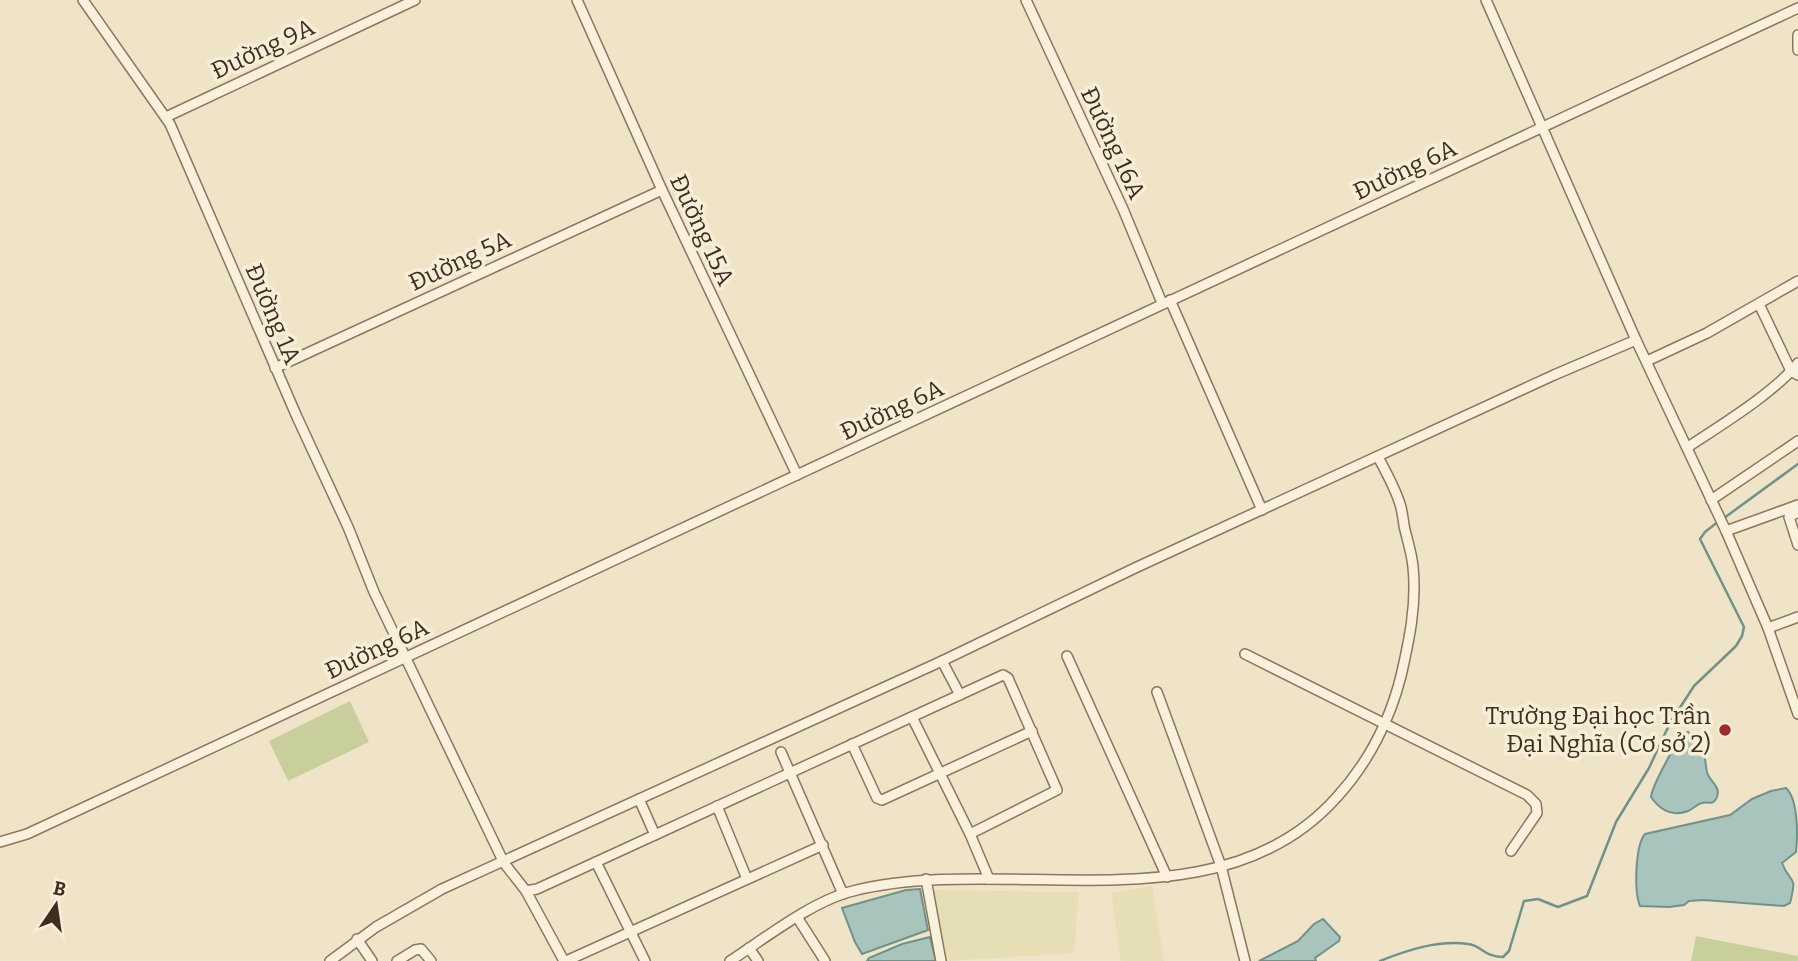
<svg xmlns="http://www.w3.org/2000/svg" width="1798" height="961" font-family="Bitter,serif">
	<rect width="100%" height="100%" fill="#f0e4c8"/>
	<g fill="#e6deb5">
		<polygon points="1152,886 1164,961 1121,961 1111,893"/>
		<polygon points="932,890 1079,892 1074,953 947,961"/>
	</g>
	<g fill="#c9cf9b">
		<polygon points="350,701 369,742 288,781 269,741"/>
		<polygon points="1696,936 1798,956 1798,961 1691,961"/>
	</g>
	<g fill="#a9c4bc" stroke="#6f938a" stroke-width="2">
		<path d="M1688,732c8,7 15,17 17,27 1,5 1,12 3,16 4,8 14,13 8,24 -4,7 -8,2 -14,4 -5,1 -9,6 -14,8 -16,6 -28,-1 -37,-14 1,-11 25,-55 33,-64z"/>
		<path d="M1786,788c12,11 12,46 10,64l-14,11c8,22 16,9 8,40l-6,3 -80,-6 -15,1 -5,4 -15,2 -29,-1c-6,-14 -5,-60 5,-72l85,-19 22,-16 19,-8z"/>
		<polygon points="920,889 928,930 862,954 855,942 842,908 906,890"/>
		<polygon points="1323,919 1340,937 1339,941 1315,958 1316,961 1259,961 1298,941 1314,924"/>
		<polygon points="930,937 936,961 867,961 869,958 902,944"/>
	</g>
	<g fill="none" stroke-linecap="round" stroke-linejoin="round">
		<g stroke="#6f938a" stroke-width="2.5">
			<polyline points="1724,518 1798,464"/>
			<path d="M1380,961c27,-11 58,-21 88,-17 13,1 16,13 35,13l6,-6 15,-50 14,-2 20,8 29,-11 29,-74 33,-54 21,-45 24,-37 42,-40 6,-10 2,-9 -44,-88 5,-7 14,-11"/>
		</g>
		<defs>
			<g id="street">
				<polyline points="83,0 170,124 297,417 348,527 374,592 504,863 526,891 537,889 596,862 1003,675 1008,678 1057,790 970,834"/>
				<polyline points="577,0 662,190 797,475"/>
				<polyline points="1026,0 1123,209 1162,303"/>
				<polyline points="1486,0 1636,340 1726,531 1768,628 1798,714"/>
				<polyline points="1798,35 1798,50"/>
				<polyline points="166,117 415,0"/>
				<polyline points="1170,300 1262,510"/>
				<polyline points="1759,304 1791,371 1798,375"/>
				<polyline points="1647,361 1707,333 1798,281"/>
				<polyline points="275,368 662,190"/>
				<path d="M1688,447c33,-22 86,-54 110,-84"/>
				<polyline points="1711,500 1798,441"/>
				<polyline points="1798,512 1789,517 1798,545"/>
				<polyline points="1726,531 1798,505"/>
				<polyline points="1768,628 1798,617"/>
				<polyline points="1245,654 1527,795 1536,804 1537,813 1511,851"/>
				<polyline points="1067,656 1167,877"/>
				<polyline points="942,661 960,695"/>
				<polyline points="1157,692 1221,866 1245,961"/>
				<polyline points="912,717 970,834 989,879"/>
				<polyline points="852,744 877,798 882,800 1032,731"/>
				<polyline points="781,752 843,894"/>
				<polyline points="639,799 655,835"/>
				<polyline points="717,806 747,879"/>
				<polyline points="0,842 27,834 1798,8"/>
				<polyline points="596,862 645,961"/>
				<polyline points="926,879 941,961"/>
				<polyline points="526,891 564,961"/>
				<polyline points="797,917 825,961"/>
				<polyline points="357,939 372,961"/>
				<polyline points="749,948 758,961"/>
				<polyline points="330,961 376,927 442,889 942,661 1135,568 1554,375 1636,340"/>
				<polyline points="397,961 415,950 421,949 431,961"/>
				<polyline points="566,961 823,845"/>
				<path d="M730,961c34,-22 84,-61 123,-70 155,-39 364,41 484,-94 31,-34 53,-77 64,-121 8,-35 16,-72 12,-109 -1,-12 -5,-25 -8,-37 -2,-8 -2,-17 -5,-26 -5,-16 -14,-32 -22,-47"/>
			</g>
		</defs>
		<use href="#street" stroke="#8d765c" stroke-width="12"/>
		<use href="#street" stroke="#faf1dc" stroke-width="9"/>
	</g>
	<circle fill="#9e2a2b" stroke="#f7eed8" stroke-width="2.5" cx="1725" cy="730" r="7"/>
	<g text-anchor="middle" stroke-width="7" stroke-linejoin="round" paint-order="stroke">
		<g font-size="24" fill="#3d2e20" stroke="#f7eed8">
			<text transform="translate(263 49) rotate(-25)" y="8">Đường 9A</text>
			<text transform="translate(1113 143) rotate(65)" y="8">Đường 16A</text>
			<text transform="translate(1405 170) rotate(-25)" y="8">Đường 6A</text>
			<text transform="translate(702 230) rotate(65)" y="8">Đường 15A</text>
			<text transform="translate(460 261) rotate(-25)" y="8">Đường 5A</text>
			<text transform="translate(273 314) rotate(67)" y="8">Đường 1A</text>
			<text transform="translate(892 410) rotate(-25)" y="8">Đường 6A</text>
			<text transform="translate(377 649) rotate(-25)" y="8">Đường 6A</text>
		</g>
		<g font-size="24" fill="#3d2e20" stroke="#f7eed8" text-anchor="end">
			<text x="1711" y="724">Trường Đại học Trần<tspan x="1711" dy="28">Đại Nghĩa (Cơ sở 2)</tspan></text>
		</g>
	</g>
	<g transform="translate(56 905) rotate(13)" stroke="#f7eed8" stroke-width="5" paint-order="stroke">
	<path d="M0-5L12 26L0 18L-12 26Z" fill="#3d2e20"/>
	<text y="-10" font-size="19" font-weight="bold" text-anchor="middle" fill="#3d2e20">B</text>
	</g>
</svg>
